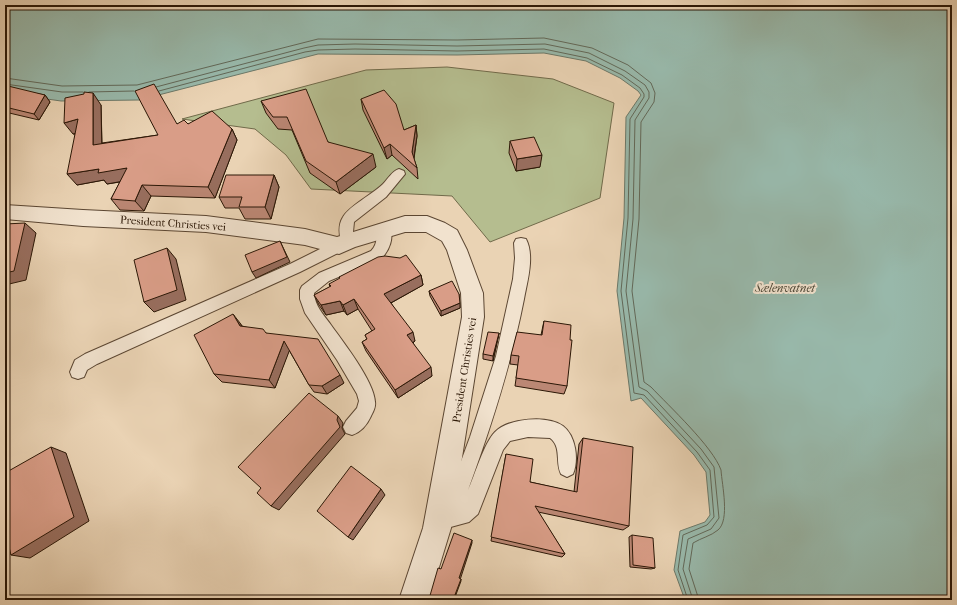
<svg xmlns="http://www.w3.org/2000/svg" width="957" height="605" font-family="'IM FELL French Canon',serif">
	<rect width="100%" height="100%" fill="#ead3b4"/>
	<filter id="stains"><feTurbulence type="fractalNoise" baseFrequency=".005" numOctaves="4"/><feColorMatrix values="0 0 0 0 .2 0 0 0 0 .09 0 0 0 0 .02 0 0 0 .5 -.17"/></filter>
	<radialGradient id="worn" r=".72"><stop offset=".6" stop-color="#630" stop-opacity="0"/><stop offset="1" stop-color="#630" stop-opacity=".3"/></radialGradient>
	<polygon fill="#b5bd8f" stroke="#706a4a" points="447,67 553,79 614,103 600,198 490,242 452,196 311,189 286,155 255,129 182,119 366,70"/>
	<polygon fill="#98b8aa" stroke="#6c7868" points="5,5 952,5 952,600 685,600 674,570 680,531 705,522 710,515 706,472 694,455 641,398 631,401 617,291 624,218 626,117 641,95 638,91 620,78 586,61 544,53 457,55 318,54 139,100 61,101 5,93"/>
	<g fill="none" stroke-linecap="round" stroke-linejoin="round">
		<g stroke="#626858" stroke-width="1">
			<path d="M5,78l57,8 75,-1 181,-46 139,1 87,-2 48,10 36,17 23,18 4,10 -1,9 -13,20 -2,97 -7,72 12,91 7,5c18,19 62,60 70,83 1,15 9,50 -3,60 -7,6 -17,8 -25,13l-4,26 10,31"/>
			<polyline points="5,84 62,92 83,92"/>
			<polyline points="156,87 304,48 318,45 355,44 457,46 545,44 589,53 625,71 645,85 649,92 649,98 635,120 633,219 626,291 639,387 647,391 701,449 714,467 719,518 711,529 688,539 683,569 693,600"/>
			<polyline points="159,91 305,52 318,50 355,49 457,51 544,49 587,58 622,75 640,88 644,94 644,97 630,119 628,218 621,291 634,393 644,395 697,452 710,470 714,517 707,525 683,535 678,570 688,600"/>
			<polyline points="89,92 134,91"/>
		</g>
		<defs>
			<g id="service">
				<path d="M399,169l5,2 1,3 -19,23 -32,25 -1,10 2,9 -2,4 -7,1 -2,4 -44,22 -203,92 -10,6 -3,7 -6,2 -6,-2 -2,-5 5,-12 10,-6 205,-90 44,-22 7,-1c-2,-8 -3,-16 2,-24 7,-12 29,-22 40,-33 5,-5 9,-13 16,-15z"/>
				<path d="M384,225l5,1c6,11 0,25 -8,33l-52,22 -15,12c1,13 9,21 17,32 12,17 43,56 44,77 1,5 -2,10 -4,14 -4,9 -10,16 -19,19l-6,-2 -3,-6 3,-6 11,-13 2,-7 -2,-7 -20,-34 -32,-47 -5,-14v-9l2,-4 17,-13 52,-22c8,-8 4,-16 8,-25z"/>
				<path d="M521,238l5,1c9,17 1,43 -2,60 -13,66 -33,128 -56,191 7,-15 16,-47 27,-58 14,-14 52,-17 68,-6 13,10 16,34 10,48l-6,3 -6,-3c-6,-12 1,-27 -11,-36l-22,-1 -18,4 -7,9 -25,64 -9,8 -22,6 -7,-2 -2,-7 5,-9 27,-73 26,-81 17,-77 2,-21 -1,-15 2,-4z"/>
			</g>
			<polygon id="minor" points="5,205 83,210 206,216 305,229 337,237 405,216 427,216 445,223 457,230 467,250 483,293 484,317 451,528 429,600 399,600 423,528 462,317 461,293 447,250 442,241 426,232 405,232 355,247 339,254 305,245 206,232 83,226 5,219"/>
		</defs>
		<use href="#service" stroke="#5b4632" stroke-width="2"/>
		<use href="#minor" stroke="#5b4632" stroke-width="2"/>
		<use href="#service" fill="#f1e2ce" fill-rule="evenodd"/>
		<use href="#minor" fill="#f1e2ce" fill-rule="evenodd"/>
	</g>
	<g fill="#bb8774" stroke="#2b1706">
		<polygon points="5,88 45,95 50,102 39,120 5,112"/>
		<polygon points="361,99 404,130 416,125 417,136 414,159 417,168 418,179 392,155 387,159 363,110"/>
		<polygon points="261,101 328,142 376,167 340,194 310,173 292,130 278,129 266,113"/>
		<polygon points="101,105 102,143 158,135 177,124 188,124 232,129 237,140 215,198 151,196 144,211 120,210 111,199 120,182 107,184 104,180 77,185 75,134 73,134"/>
		<polygon points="510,141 540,167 516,171 509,153"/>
		<polygon points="274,175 279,187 271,219 245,219 239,208 225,208 219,197"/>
		<polygon points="421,275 423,285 391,303 415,341 413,343 432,376 398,398 366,351 362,342 367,339 365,335 372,331 358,309 347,315 344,311 326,315 319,305 314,295 330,287 329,284"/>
		<polygon points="429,291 459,294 460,308 441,316 430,296"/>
		<polygon points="544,321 567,386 564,394 515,386 518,365 510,364 511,355 541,335"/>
		<polygon points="240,323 242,326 266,333 344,383 327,394 314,392 309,385 289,350 275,388 222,382 214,374"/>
		<polygon points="499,333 498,338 493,361 483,359 483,354"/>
		<polygon points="583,438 629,526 623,530 538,512 565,554 562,557 491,541 506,454 530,482 574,492 579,444"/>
		<polygon points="632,535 655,568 651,569 630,567 629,537"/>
	</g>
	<g fill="#986e5e" stroke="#2b1706">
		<polygon points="93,93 101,105 102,156 93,145"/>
		<polygon points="45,95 50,102 39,120 34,114"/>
		<polygon points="78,119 87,131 73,134 64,123"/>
		<polygon points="416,125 417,136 413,163 412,152"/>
		<polygon points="232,129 237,140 215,198 208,187"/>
		<polygon points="390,144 392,155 387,159 384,148"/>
		<polygon points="373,154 376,167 340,194 336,182"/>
		<polygon points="542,155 540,167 516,171 517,159"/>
		<polygon points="127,168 135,179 107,184 104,180 77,185 67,174 99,169"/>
		<polygon points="274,175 279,187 271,219 265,207"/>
		<polygon points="142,185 151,196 144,211 135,201"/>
		<polygon points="25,223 36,233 26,280 5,285 5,273"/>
		<polygon points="280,241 290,262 256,278 252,272"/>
		<polygon points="167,248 176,259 186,300 154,312 144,302"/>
		<polygon points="421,275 423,285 387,305 384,294"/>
		<polygon points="354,299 358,309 347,315 343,305"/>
		<polygon points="340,301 344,311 326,315 321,305"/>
		<polygon points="460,303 460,308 441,316 441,311"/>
		<polygon points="233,314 240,323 247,335 240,326"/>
		<polygon points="413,332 415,341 409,345 407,335"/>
		<polygon points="499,333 498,338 493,361 493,356"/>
		<polygon points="284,341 290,349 275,388 269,380"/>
		<polygon points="431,367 432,376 398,398 395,390"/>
		<polygon points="340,375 344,383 327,394 322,386"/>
		<polygon points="338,416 343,423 342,428 345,434 279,510 271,506"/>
		<polygon points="51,447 66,453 89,521 30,558 11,555"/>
		<polygon points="381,489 385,495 353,540 348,537"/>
		<polygon points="472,540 472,543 460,580 459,578"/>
		<polygon points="461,579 461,581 454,600 453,600"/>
	</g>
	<g fill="#d99d87" stroke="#2b1706">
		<polygon points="154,84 177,124 184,120 188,124 212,111 232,129 208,187 142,185 135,201 111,199 127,168 98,173 99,169 67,174 78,119 64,123 65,98 84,94 84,92 93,93 93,145 158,135 135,91"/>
		<polygon points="8,86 45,95 34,114 5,107 5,88"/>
		<polygon points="306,89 328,142 373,154 336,182 306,161 287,117 273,117 261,101"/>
		<polygon points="384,90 396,104 404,130 416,125 412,152 417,168 390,144 384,148 361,99"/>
		<polygon points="534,137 542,155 517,159 510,141"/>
		<polygon points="226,175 274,175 265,207 239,207 242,197 219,197"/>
		<polygon points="25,223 14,271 5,273 5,224"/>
		<polygon points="280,241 287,257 252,272 245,255"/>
		<polygon points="167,248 177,290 144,302 134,260"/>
		<polygon points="406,255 421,275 384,294 413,332 407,335 431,367 395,390 362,342 367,339 365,335 375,329 354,299 343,305 340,301 321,305 314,295 331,286 329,284 340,278 339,277 378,257 385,256 400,258"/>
		<polygon points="452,281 459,294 460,303 441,311 429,291"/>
		<polygon points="233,314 240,326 263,329 266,333 318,339 340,375 322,386 309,385 284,341 269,380 214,374 194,335"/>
		<polygon points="544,321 571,325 570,340 572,340 567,386 516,378 519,356 511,355 517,332 542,335"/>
		<polygon points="488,332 499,333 493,356 483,354"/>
		<polygon points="309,393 338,416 337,420 340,427 271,506 257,493 261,488 238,467"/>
		<polygon points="583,438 633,447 629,526 535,506 565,554 491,537 506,454 533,459 530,482 577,492"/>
		<polygon points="51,447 74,517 11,555 5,531 5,473"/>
		<polygon points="351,466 381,489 348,537 317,511"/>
		<polygon points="454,533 472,540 459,578 461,579 453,600 461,600 426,600 429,599 438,568 441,569"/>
		<polygon points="632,535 653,538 655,568 633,565"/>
	</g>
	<g text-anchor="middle" stroke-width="4" stroke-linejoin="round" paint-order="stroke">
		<g font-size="11" fill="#2b1706" stroke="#f1e2ce">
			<text transform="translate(173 223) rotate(4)" y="4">President Christies vei</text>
			<text transform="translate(464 370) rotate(-81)" y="4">President Christies vei</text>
		</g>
		<g font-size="12" font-style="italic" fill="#4c4737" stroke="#f1e2ce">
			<text x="785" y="292">Sælenvatnet</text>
		</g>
	</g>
	<rect width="957" height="605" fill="none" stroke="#ead3b4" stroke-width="20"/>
	<rect x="6" y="6" width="945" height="593" fill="none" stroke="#2b1706" stroke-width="2"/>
	<rect x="10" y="10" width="937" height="585" fill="none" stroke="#2b1706"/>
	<rect width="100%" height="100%" filter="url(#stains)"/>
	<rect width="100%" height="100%" fill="url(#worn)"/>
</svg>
